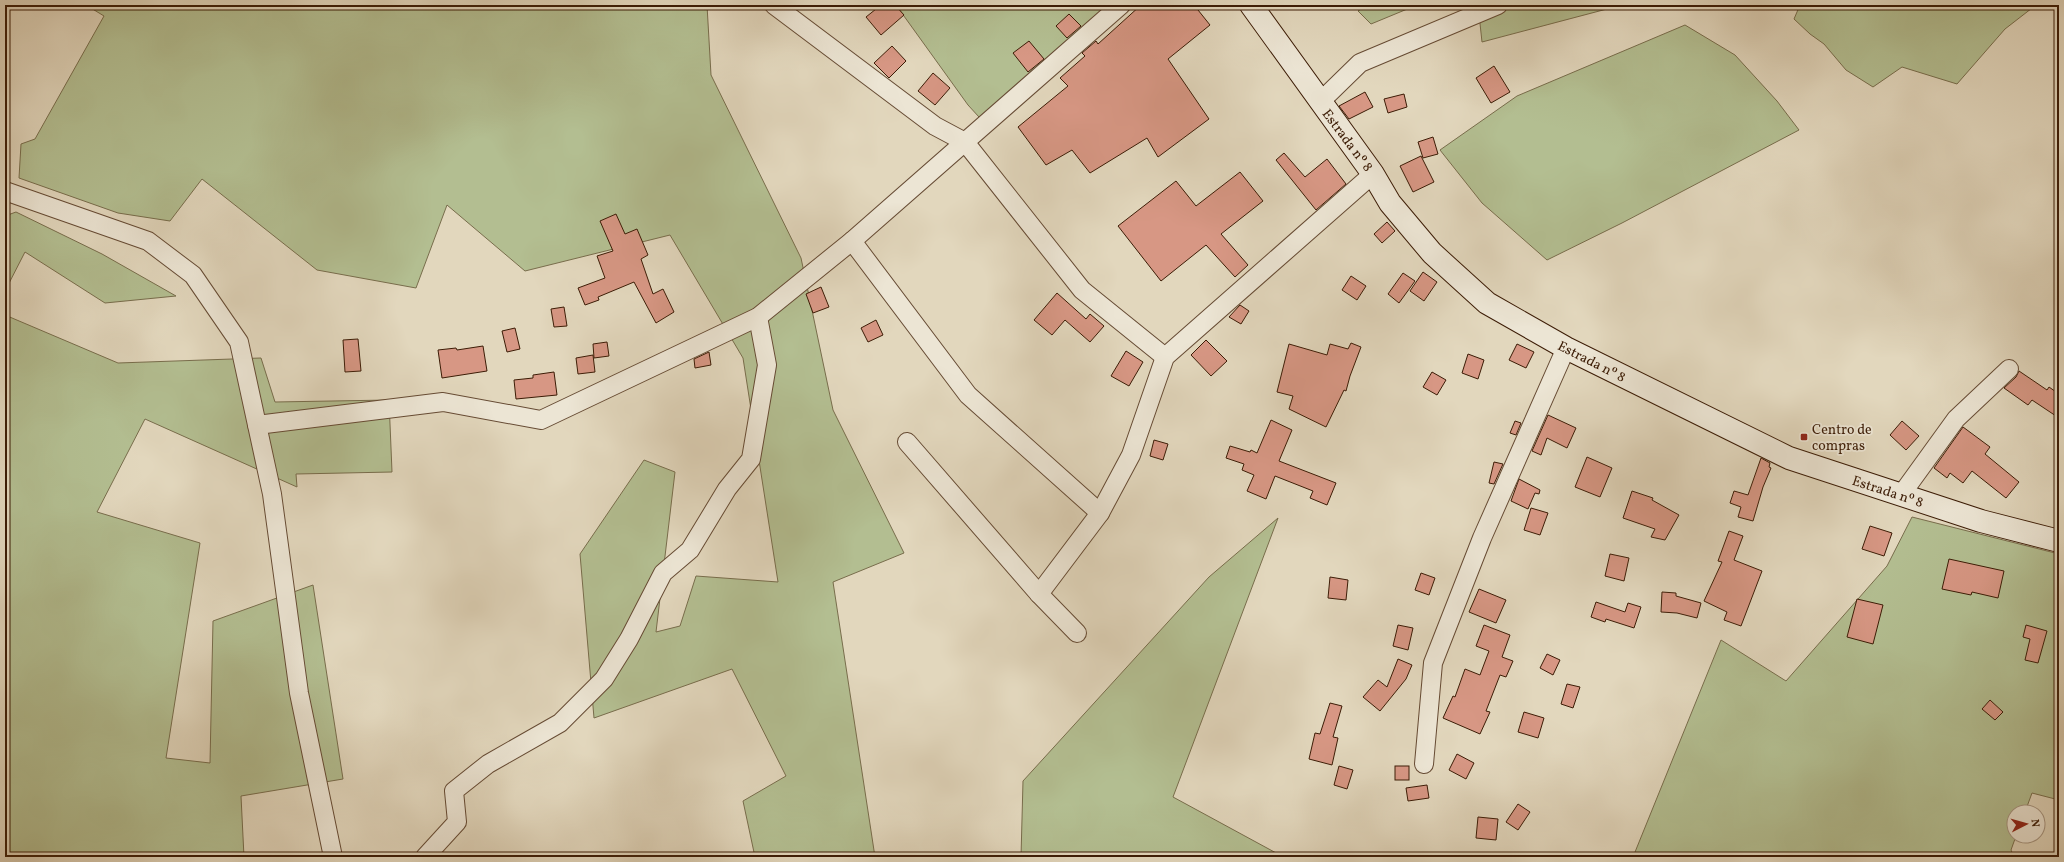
<svg xmlns="http://www.w3.org/2000/svg" width="2064" height="862" font-family="Vollkorn,serif">
	<rect width="100%" height="100%" fill="#e2d7bd"/>
	<filter id="stains"><feTurbulence type="fractalNoise" baseFrequency=".005" numOctaves="4"/><feColorMatrix values="0 0 0 0 .2 0 0 0 0 .09 0 0 0 0 .02 0 0 0 .5 -.17"/></filter>
	<radialGradient id="worn" r=".72"><stop offset=".6" stop-color="#630" stop-opacity="0"/><stop offset="1" stop-color="#630" stop-opacity=".3"/></radialGradient>
	<g fill="#b3be91" stroke="#786d4c">
		<polygon points="86,5 707,5 711,75 801,258 833,410 904,553 833,582 875,857 755,857 743,801 786,776 732,669 594,718 580,554 644,460 675,472 656,632 680,626 696,576 778,582 743,358 670,235 525,271 447,205 416,288 317,270 202,179 170,221 118,213 19,178 21,144 35,139 104,16"/>
		<polygon points="896,5 1127,5 990,129 968,105"/>
		<polygon points="1368,5 1417,5 1371,24 1358,11"/>
		<polygon points="1478,5 1622,5 1482,42"/>
		<polygon points="1800,5 2036,5 2005,29 1957,84 1902,67 1873,87 1846,70 1824,44 1810,34 1794,19"/>
		<polygon points="1685,25 1735,55 1777,101 1799,130 1622,223 1547,260 1482,203 1440,150 1517,96"/>
		<polygon points="16,212 102,254 176,296 105,303 25,252 5,291 5,216"/>
		<polygon points="5,315 118,363 261,358 275,402 389,400 392,472 296,474 297,487 145,419 97,512 200,543 166,758 210,763 213,621 313,585 343,779 241,796 244,857 5,857"/>
		<polygon points="1912,517 2059,554 2059,800 2032,793 2025,812 2014,812 2014,836 2016,836 2011,850 2014,857 1633,857 1721,640 1786,681 1887,566"/>
		<polygon points="1278,518 1173,797 1278,854 1277,857 1021,857 1023,781 1209,577"/>
	</g>
	<g fill="#d79784" stroke="#3c1c06">
		<polygon points="881,5 895,5 904,15 881,35 866,17"/>
		<polygon points="1141,5 1194,5 1210,25 1168,59 1209,119 1158,157 1147,138 1090,173 1072,150 1046,165 1018,127 1068,86 1060,78 1085,56 1082,53 1096,41 1098,44"/>
		<polygon points="1069,14 1081,26 1067,38 1056,26"/>
		<polygon points="1029,41 1044,59 1028,72 1013,53"/>
		<polygon points="892,46 906,61 889,78 874,63"/>
		<polygon points="1494,66 1510,92 1491,103 1476,78"/>
		<polygon points="933,73 950,88 935,105 918,91"/>
		<polygon points="1365,92 1373,107 1349,119 1339,106"/>
		<polygon points="1404,94 1407,107 1388,113 1384,99"/>
		<polygon points="1433,137 1438,154 1423,158 1418,142"/>
		<polygon points="1284,153 1305,177 1327,159 1346,184 1316,210 1276,160"/>
		<polygon points="1421,156 1434,182 1413,192 1400,166"/>
		<polygon points="1240,172 1263,201 1221,234 1248,265 1235,277 1206,245 1161,281 1118,226 1176,181 1196,206"/>
		<polygon points="616,214 625,234 637,229 648,255 641,259 653,294 663,289 674,312 656,323 634,282 598,297 599,300 585,305 578,288 605,278 597,256 613,251 600,221"/>
		<polygon points="1387,222 1395,231 1382,243 1374,234"/>
		<polygon points="1423,272 1437,282 1424,301 1410,291"/>
		<polygon points="1403,273 1415,281 1399,303 1388,294"/>
		<polygon points="1351,276 1366,286 1357,300 1342,290"/>
		<polygon points="821,287 829,307 813,313 806,294"/>
		<polygon points="1057,293 1086,319 1090,314 1104,326 1090,342 1065,320 1052,335 1034,320"/>
		<polygon points="1240,305 1249,311 1241,324 1229,317"/>
		<polygon points="564,307 567,326 554,327 551,309"/>
		<polygon points="876,320 883,335 868,342 861,328"/>
		<polygon points="515,328 520,349 507,352 502,331"/>
		<polygon points="358,339 361,371 345,372 343,340"/>
		<polygon points="1206,340 1227,361 1211,376 1191,355"/>
		<polygon points="607,342 609,356 594,358 593,344"/>
		<polygon points="1351,343 1361,347 1350,376 1346,391 1344,390 1326,427 1289,409 1293,396 1277,392 1289,344 1327,355 1330,344 1348,349"/>
		<polygon points="1517,344 1534,352 1526,368 1509,360"/>
		<polygon points="483,346 487,371 442,378 438,350 456,348 457,350"/>
		<polygon points="1126,351 1143,362 1129,386 1111,376"/>
		<polygon points="709,352 711,365 695,368 694,359"/>
		<polygon points="1468,354 1484,360 1478,379 1462,373"/>
		<polygon points="593,355 595,372 578,374 576,358"/>
		<polygon points="2019,371 2047,390 2049,387 2059,394 2059,418 2032,400 2028,405 2004,388 2016,377"/>
		<polygon points="554,372 557,395 516,399 514,380 533,378 533,375"/>
		<polygon points="1432,372 1446,380 1437,395 1423,387"/>
		<polygon points="1548,415 1576,428 1567,448 1547,438 1541,455 1532,451"/>
		<polygon points="1271,420 1292,430 1279,461 1336,483 1327,505 1310,498 1313,491 1275,476 1266,499 1247,491 1254,475 1242,470 1244,464 1226,458 1230,446 1250,452 1251,450 1257,453"/>
		<polygon points="1515,421 1521,423 1516,435 1510,433"/>
		<polygon points="1902,421 1919,436 1906,450 1890,435"/>
		<polygon points="1963,427 1990,447 1985,454 2019,482 2006,498 1972,471 1963,483 1950,473 1947,478 1934,468"/>
		<polygon points="1154,440 1168,444 1163,460 1150,456"/>
		<polygon points="1587,457 1612,468 1600,497 1575,487"/>
		<polygon points="1761,458 1770,463 1769,467 1771,468 1763,487 1753,521 1738,517 1741,507 1730,503 1734,491 1748,495"/>
		<polygon points="1494,462 1503,464 1494,484 1489,483"/>
		<polygon points="1519,479 1540,490 1539,494 1535,493 1528,509 1511,501"/>
		<polygon points="1632,491 1653,498 1652,500 1679,515 1665,540 1651,537 1655,529 1623,518"/>
		<polygon points="1531,508 1548,513 1540,535 1524,530"/>
		<polygon points="1870,526 1892,533 1884,556 1862,549"/>
		<polygon points="1729,531 1743,536 1734,560 1762,571 1741,626 1724,620 1727,612 1704,601 1722,562 1718,561"/>
		<polygon points="1610,554 1629,558 1624,581 1605,576"/>
		<polygon points="1949,559 2004,571 1998,598 1972,592 1971,595 1942,589"/>
		<polygon points="1421,573 1435,578 1429,595 1415,590"/>
		<polygon points="1330,577 1348,580 1346,600 1328,598"/>
		<polygon points="1479,589 1506,600 1496,623 1469,612"/>
		<polygon points="1662,592 1676,593 1676,596 1701,603 1697,618 1677,613 1661,612"/>
		<polygon points="1857,599 1883,605 1873,644 1847,637"/>
		<polygon points="1596,602 1625,612 1628,603 1641,607 1634,628 1606,619 1605,622 1591,617"/>
		<polygon points="1398,625 1413,628 1408,650 1393,646"/>
		<polygon points="1484,625 1510,635 1502,657 1513,661 1506,677 1500,675 1486,711 1490,712 1480,734 1443,718 1453,696 1455,697 1465,669 1480,675 1489,651 1476,646"/>
		<polygon points="2026,625 2047,631 2038,663 2025,660 2030,639 2023,637"/>
		<polygon points="1547,654 1560,660 1553,675 1540,668"/>
		<polygon points="1398,659 1412,665 1406,679 1380,711 1363,697 1378,680 1387,687"/>
		<polygon points="1567,684 1580,687 1573,708 1561,704"/>
		<polygon points="1990,700 2003,712 1995,720 1982,709"/>
		<polygon points="1330,703 1342,706 1333,737 1338,738 1332,765 1309,759 1315,733 1320,734"/>
		<polygon points="1524,712 1544,718 1538,738 1518,732"/>
		<polygon points="1457,754 1474,763 1466,779 1449,770"/>
		<polygon points="1339,766 1353,770 1347,789 1334,785"/>
		<rect x="1395" y="766" width="14" height="14"/>
		<polygon points="1427,785 1429,798 1408,801 1406,788"/>
		<polygon points="1518,804 1530,812 1518,830 1506,822"/>
		<polygon points="1478,817 1498,819 1496,840 1476,838"/>
	</g>
	<g fill="none" stroke-linecap="round" stroke-linejoin="round">
		<defs>
			<g id="street">
				<polyline points="774,5 935,126 965,142 1082,290 1165,357"/>
				<polyline points="1320,102 1360,63 1498,5"/>
				<polyline points="5,191 148,241 193,275 239,342 272,494 299,693 333,857"/>
				<polyline points="852,241 968,395 1100,513"/>
				<polyline points="257,425 443,402 541,420 758,317 852,241 1121,5"/>
				<polyline points="907,442 1039,594 1077,633"/>
				<polyline points="1901,495 1956,419 2009,369"/>
				<polyline points="1039,594 1100,513 1131,455 1165,357 1373,174"/>
				<polyline points="1424,764 1433,663 1482,538 1566,348"/>
				<polyline points="425,857 457,822 454,791 488,764 560,723 604,679 629,639 663,573 690,550 727,489 751,459 767,365 758,317"/>
			</g>
			<polyline id="secondary" points="1251,5 1373,174 1390,203 1432,253 1487,303 1566,348 1789,458 1981,521 2059,541"/>
		</defs>
		<use href="#street" stroke="#664b34" stroke-width="20"/>
		<use href="#secondary" stroke="#3c1c06" stroke-width="24"/>
		<use href="#street" stroke="#ece5d4" stroke-width="18"/>
		<use href="#secondary" stroke="#ece5d4" stroke-width="22"/>
	</g>
	<rect fill="#8f2418" stroke="#ece5d4" stroke-width="1.5" x="1800" y="433" width="8" height="8" rx="2"/>
	<g text-anchor="middle" stroke-width="3.5" stroke-linejoin="round" paint-order="stroke">
		<g font-size="14" fill="#3c1c06" stroke="#ece5d4">
			<text transform="translate(1348 140) rotate(53)" y="5">Estrada nº 8</text>
			<text transform="translate(1592 361) rotate(27)" y="5">Estrada nº 8</text>
			<text transform="translate(1888 491) rotate(18)" y="5">Estrada nº 8</text>
		</g>
		<g font-size="14" fill="#3c1c06" stroke="#ece5d4" text-anchor="start">
			<text x="1812" y="434">Centro de<tspan x="1812" dy="16">compras</tspan></text>
		</g>
	</g>
	<rect width="2064" height="862" fill="none" stroke="#e2d7bd" stroke-width="20"/>
	<rect x="6" y="6" width="2052" height="850" fill="none" stroke="#3c1c06" stroke-width="2"/>
	<rect x="10" y="10" width="2044" height="842" fill="none" stroke="#3c1c06"/>
	<g transform="translate(2026 824) rotate(84)"><circle r="19" fill="#ece5d4" stroke="#a69582"/>
	<path d="M0-3L7 15L0 10L-7 15Z" fill="#8f2418"/>
	<text y="-6" font-size="11" font-weight="bold" text-anchor="middle" fill="#3c1c06">N</text>
	</g>
	<rect width="100%" height="100%" filter="url(#stains)"/>
	<rect width="100%" height="100%" fill="url(#worn)"/>
</svg>
